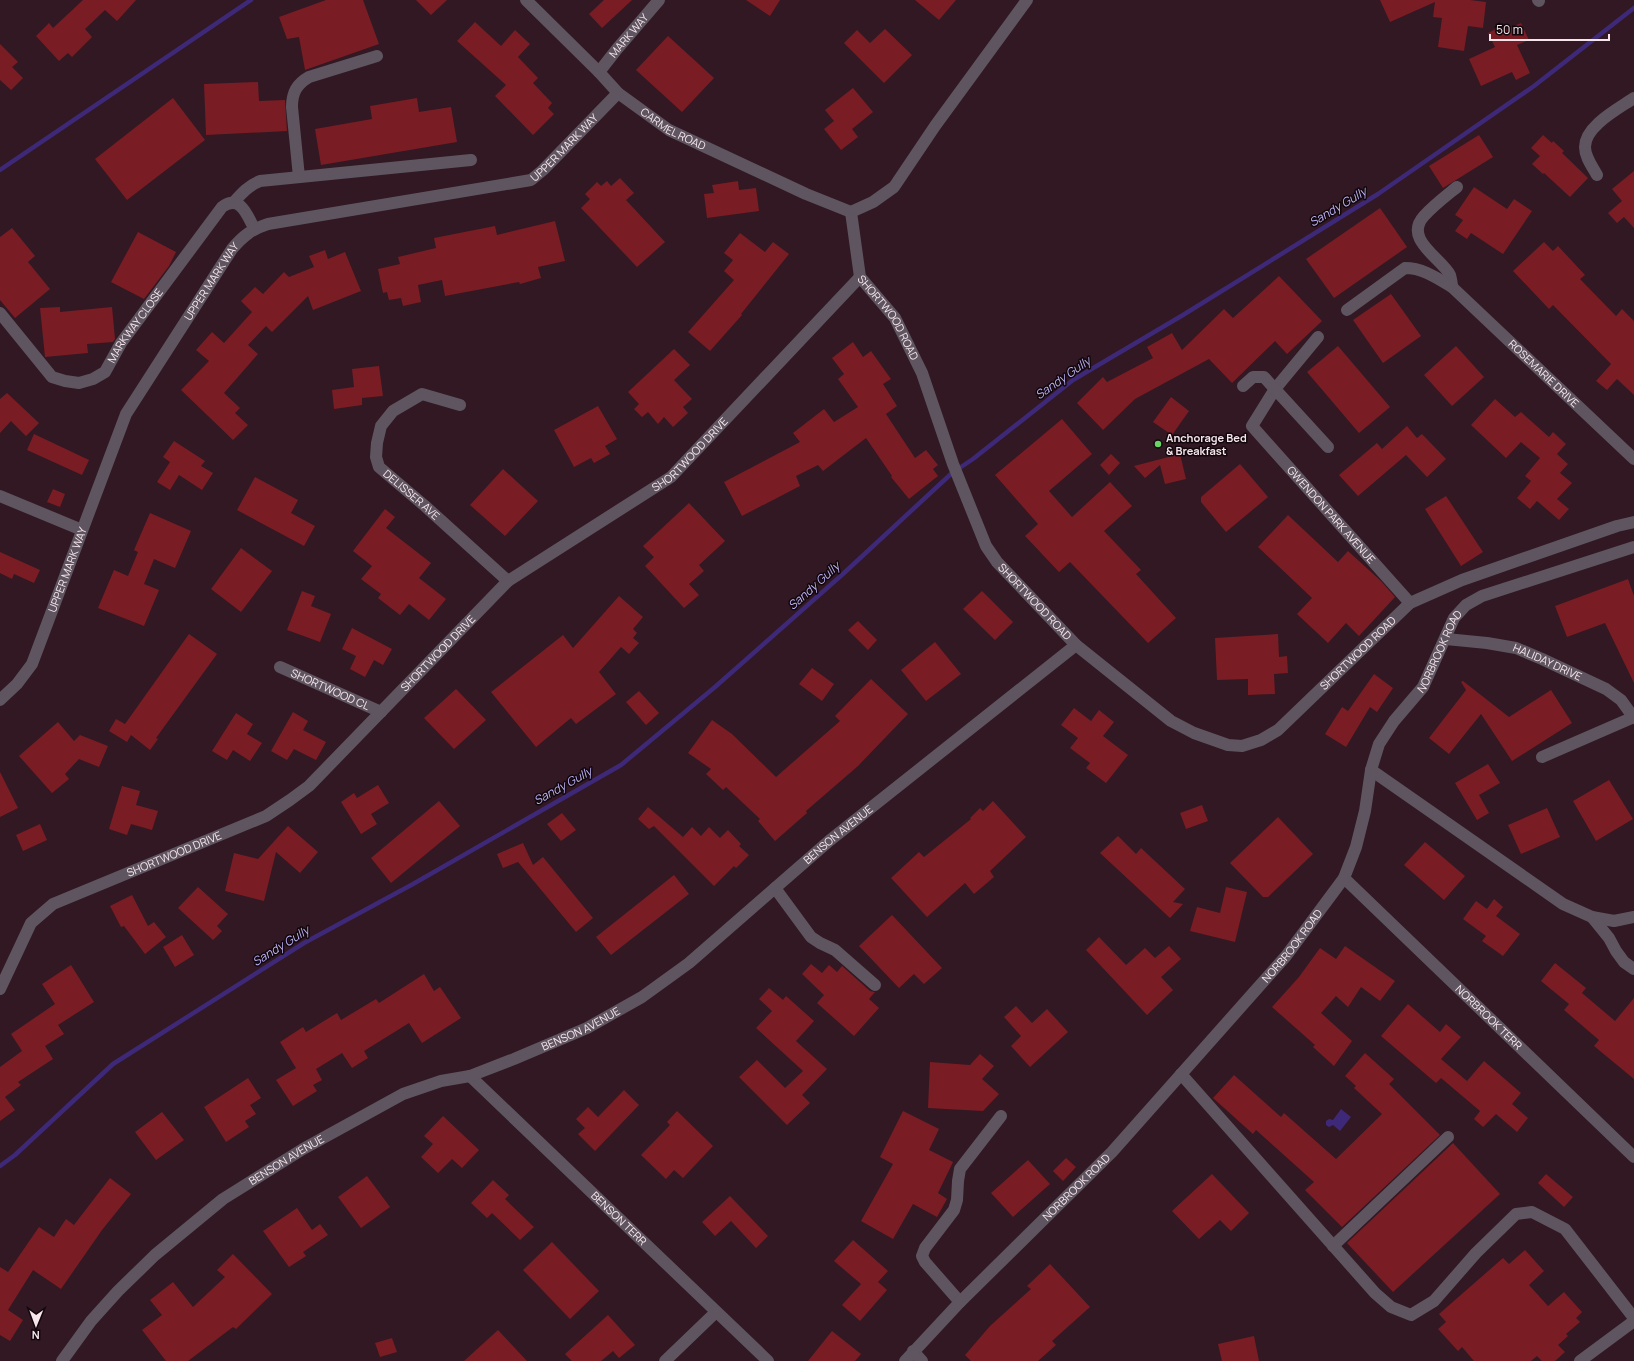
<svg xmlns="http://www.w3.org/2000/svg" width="1634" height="1361" font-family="Manrope,sans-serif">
	<rect width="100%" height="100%" fill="#311823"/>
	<polygon fill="#3e2978" points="1341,1109 1351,1117 1340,1131 1333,1125 1329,1127 1326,1125 1326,1121 1329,1119 1333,1120"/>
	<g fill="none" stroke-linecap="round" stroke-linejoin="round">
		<g stroke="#3e2978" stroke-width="4.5">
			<polyline points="0,170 251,0"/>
			<polyline points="0,1166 15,1155 113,1064 304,943 413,884 621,765 715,687 844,573 952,473 973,459 1073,380 1183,315 1378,194 1534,86 1634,8"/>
		</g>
	</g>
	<g fill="#7a1c23">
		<polygon points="83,0 136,0 117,21 105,10 85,29 92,37 72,57 68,53 59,61 36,36 49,23 53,28"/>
		<polygon points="326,0 363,0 379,44 305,70 299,37 287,39 279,17"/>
		<polygon points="416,0 447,0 431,15"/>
		<polygon points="604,0 632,0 602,28 589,14"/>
		<polygon points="746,0 780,0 770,16"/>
		<polygon points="915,0 956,0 939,20"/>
		<polygon points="1380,0 1470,0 1486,2 1483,28 1468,26 1464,51 1438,47 1442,18 1433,17 1435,2 1390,22"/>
		<polygon points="475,22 501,46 515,30 530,44 518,57 538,78 533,83 552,103 548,108 554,114 533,135 495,96 506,85 457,41"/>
		<polygon points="1521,23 1529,40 1517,45 1530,73 1516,80 1512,72 1481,86 1469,59 1495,47 1488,33 1502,26 1505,30"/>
		<polygon points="885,29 912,55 884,83 844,43 857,30 870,43"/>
		<polygon points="668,36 714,78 682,112 636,70"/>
		<polygon points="0,44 18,62 12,67 23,78 11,90 0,80"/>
		<polygon points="258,82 259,101 285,100 287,131 206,135 204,84"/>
		<polygon points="853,88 873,112 852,129 858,137 841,150 824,129 834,121 825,110"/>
		<polygon points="173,98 205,140 127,200 95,159"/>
		<polygon points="417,98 419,112 451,107 457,142 321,165 315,129 372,119 370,106"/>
		<polygon points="1479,135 1493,157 1443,188 1429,166"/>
		<polygon points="1543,135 1552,143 1553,141 1564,151 1562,153 1588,178 1570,197 1544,173 1543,174 1532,164 1540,156 1531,148"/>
		<polygon points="1634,171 1634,228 1624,217 1617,223 1608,213 1622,201 1612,189"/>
		<polygon points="620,178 634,193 626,200 665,242 637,267 581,208 590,199 585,194 597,182 601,186 607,181 611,186"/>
		<polygon points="738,181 739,190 756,188 759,211 707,218 704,194 714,193 712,185"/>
		<polygon points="1474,187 1507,209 1514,199 1532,211 1503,254 1471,233 1467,239 1455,231 1463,220 1455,215"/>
		<polygon points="1380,208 1407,247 1334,298 1306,259"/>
		<polygon points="555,221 565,261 538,267 541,278 520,284 519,282 445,296 442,280 418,285 421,302 403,306 401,298 389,300 387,292 383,293 378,269 400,264 398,257 436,248 434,238 495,226 497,235"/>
		<polygon points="12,228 35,256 28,262 50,289 15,318 0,300 0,237"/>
		<polygon points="138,232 176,252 169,266 144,299 111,282"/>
		<polygon points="740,233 765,252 773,242 789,254 741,314 742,315 710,351 688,332 734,280 724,271 733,260 724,253"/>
		<polygon points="1544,242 1553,251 1558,246 1585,275 1580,279 1616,316 1622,309 1634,321 1634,395 1617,379 1607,390 1596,381 1611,364 1553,305 1549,309 1513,271"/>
		<polygon points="325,250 328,259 345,252 361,291 313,310 308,296 272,332 266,326 248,345 258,354 224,393 240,408 235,413 248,425 233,440 181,390 209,361 196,350 212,332 224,343 252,312 241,301 255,287 263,294 284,272 289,277 314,267 309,256"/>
		<polygon points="1279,276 1322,321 1287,354 1275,341 1232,383 1209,359 1135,399 1103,430 1077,403 1103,377 1107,382 1153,358 1147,347 1172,333 1182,350 1224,309 1233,318"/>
		<polygon points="1391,294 1421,336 1383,363 1353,320"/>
		<polygon points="60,307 60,312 112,307 115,339 113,342 87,344 88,353 45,357 40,308"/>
		<polygon points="853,342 863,357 871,351 891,379 883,384 897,406 886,414 915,458 926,450 938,465 933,469 938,476 909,499 891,477 892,476 866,438 823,471 818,465 796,476 800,486 742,516 724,482 800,442 793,433 824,409 834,422 858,407 838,379 844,374 832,358"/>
		<polygon points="1338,346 1390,407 1359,433 1307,372"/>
		<polygon points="1456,346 1484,377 1452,406 1424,375"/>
		<polygon points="674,349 690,365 674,380 692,399 683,407 688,413 673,427 664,417 658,424 648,412 642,417 634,409 639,404 628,392"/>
		<polygon points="379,366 383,396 362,398 362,405 334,409 332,390 354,387 352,369"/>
		<polygon points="7,393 39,423 26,436 11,421 0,433 0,399"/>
		<polygon points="1171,397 1189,411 1172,435 1153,422"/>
		<polygon points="1495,399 1515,417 1521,412 1549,437 1553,432 1566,444 1557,454 1568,464 1560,473 1572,483 1557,499 1569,509 1559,520 1537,501 1530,509 1517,498 1531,481 1525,476 1540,458 1521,442 1506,458 1471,425"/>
		<polygon points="598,406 617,439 605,446 610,454 594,463 591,458 574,467 554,430"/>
		<polygon points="1062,419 1092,454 1049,491 1072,517 1110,482 1132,506 1104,531 1141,570 1136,574 1176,618 1148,643 1070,562 1059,572 1025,536 1038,524 995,475"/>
		<polygon points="1407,426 1417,438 1422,434 1446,459 1427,477 1406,455 1358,496 1339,475 1377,443 1382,449"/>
		<polygon points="34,434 89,460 82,475 27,450"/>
		<polygon points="174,441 205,461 201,466 213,473 202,490 179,475 170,490 157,482 170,462 163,457"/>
		<polygon points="1111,454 1120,463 1109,475 1100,465"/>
		<polygon points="1180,454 1186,479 1165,484 1160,465 1145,478 1134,466"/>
		<polygon points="1240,464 1268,497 1226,532 1201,502 1201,497"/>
		<polygon points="503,469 538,501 505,536 470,505"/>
		<polygon points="255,477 298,500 291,513 315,526 304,546 237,510"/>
		<polygon points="53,489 65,494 60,507 47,502"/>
		<polygon points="1446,496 1483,552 1461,566 1425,509"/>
		<polygon points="689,503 725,541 699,565 704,571 689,584 699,595 684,608 645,566 654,557 643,546"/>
		<polygon points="385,509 395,517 386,528 431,563 419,578 446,599 429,620 409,604 400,615 378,598 381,594 361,579 372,566 353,551"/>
		<polygon points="150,513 191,531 175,568 154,559 144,584 159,590 144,626 98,608 114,570 128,576 138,552 134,550"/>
		<polygon points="1288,515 1338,562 1348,551 1381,581 1395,597 1359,636 1346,623 1328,643 1297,614 1312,598 1258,547"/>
		<polygon points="241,548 272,571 241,612 211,589"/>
		<polygon points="0,552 40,570 34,583 14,574 12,579 0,573"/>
		<polygon points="1628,579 1634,596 1634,683 1605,623 1567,637 1555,606"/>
		<polygon points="302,591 315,596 311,606 331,614 320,642 287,630"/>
		<polygon points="982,591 1013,622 995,640 963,609"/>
		<polygon points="619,596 643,617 633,629 637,633 633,638 639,643 629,654 621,647 599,672 616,694 576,724 571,718 536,747 491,692 563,635 573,648"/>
		<polygon points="858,621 877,640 868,650 848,630"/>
		<polygon points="352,628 392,649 383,665 374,660 365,677 350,669 356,656 342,649"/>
		<polygon points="189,634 217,654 156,738 158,739 150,750 131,735 127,742 109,731 116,719 125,724"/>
		<polygon points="1278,634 1279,657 1287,656 1288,673 1274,674 1275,694 1248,695 1248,679 1217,680 1215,638"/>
		<polygon points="935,642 961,674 926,701 901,670"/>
		<polygon points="812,668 834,684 822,701 799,684"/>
		<polygon points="1374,674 1393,688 1377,712 1370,707 1346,747 1325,734 1342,707 1348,711"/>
		<polygon points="871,679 908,714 858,766 806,811 807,813 775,841 758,821 760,819 726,787 723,790 706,774 711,769 688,753 712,720 732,734 776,777 840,721 835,716"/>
		<polygon points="1463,681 1509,717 1551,690 1572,723 1512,761 1481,714 1449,754 1429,738 1466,690 1461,682"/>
		<polygon points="456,689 486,720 454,749 424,718"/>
		<polygon points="639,691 659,713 646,725 626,702"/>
		<polygon points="1074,708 1091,721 1099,710 1114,722 1103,736 1128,755 1106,783 1086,768 1090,763 1070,748 1078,738 1061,725"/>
		<polygon points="293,712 308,721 303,730 326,742 316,760 294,749 287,760 271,751"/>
		<polygon points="236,713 253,724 247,734 262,743 250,761 233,750 227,760 212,751"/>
		<polygon points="58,722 74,741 80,735 108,746 99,767 79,759 65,774 69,779 52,793 19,756"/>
		<polygon points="1488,764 1500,783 1479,795 1489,813 1477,820 1455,783"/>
		<polygon points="0,772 18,808 0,817"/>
		<polygon points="1609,780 1633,819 1596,841 1573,801"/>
		<polygon points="378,785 389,803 371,814 377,824 361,834 341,802 354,793 357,798"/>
		<polygon points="122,786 140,791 136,805 158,811 152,830 131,824 127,835 109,829"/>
		<polygon points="439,801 460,826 391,883 371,858"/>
		<polygon points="993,801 1026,837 990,871 994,877 974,894 965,883 927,917 891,878 919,852 924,857 971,819 970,818 980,808 983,811"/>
		<polygon points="1202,805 1208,821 1186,829 1180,813"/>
		<polygon points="648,807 683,837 692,827 701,836 709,827 720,838 728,830 741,844 739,846 749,855 736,868 734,866 714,886 654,826 649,829 638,819"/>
		<polygon points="1547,808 1560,837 1521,854 1508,825"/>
		<polygon points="562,813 576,830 561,841 547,824"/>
		<polygon points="1278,817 1313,854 1268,897 1263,897 1230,863"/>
		<polygon points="40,824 47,840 23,851 16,835"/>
		<polygon points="288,826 318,852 300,873 276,852 264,901 225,891 234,853 258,859"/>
		<polygon points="1118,836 1136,854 1141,848 1185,889 1173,902 1183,904 1170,918 1100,853"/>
		<polygon points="1425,842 1465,876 1444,900 1404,865"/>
		<polygon points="523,843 533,865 543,857 593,918 576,932 518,862 503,868 497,854"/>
		<polygon points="674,875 689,894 611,955 596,937"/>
		<polygon points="198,887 228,914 217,926 222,931 213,940 178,908"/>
		<polygon points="1226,887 1247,892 1235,942 1190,931 1197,907 1220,913"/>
		<polygon points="132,895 148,926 154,922 166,937 145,954 124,926 121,927 110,906"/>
		<polygon points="1494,899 1503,907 1496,916 1520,934 1503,956 1482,941 1486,936 1463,919 1476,901 1487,909"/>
		<polygon points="892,915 942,968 924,984 914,974 899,988 859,946"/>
		<polygon points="182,935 194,955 175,967 163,947"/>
		<polygon points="1099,937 1126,965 1145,948 1155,958 1169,946 1181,959 1161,977 1173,990 1147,1015 1086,950"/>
		<polygon points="1345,946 1395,981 1380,1001 1361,987 1348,1007 1336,996 1321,1013 1352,1041 1334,1066 1313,1047 1315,1045 1272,1007 1299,977 1320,948 1336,959"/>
		<polygon points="1555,963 1586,988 1582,993 1615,1021 1634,998 1634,1079 1594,1046 1599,1040 1564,1010 1569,1004 1541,981"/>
		<polygon points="811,964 822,973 829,965 837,972 842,966 870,991 875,992 869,999 879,1008 854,1036 817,1003 824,995 802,974"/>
		<polygon points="71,965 94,1002 58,1025 64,1034 45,1046 53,1059 18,1082 21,1085 5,1097 15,1110 0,1121 0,1067 22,1051 11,1034 55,1004 42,984"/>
		<polygon points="424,974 434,991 440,987 461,1018 422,1043 409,1023 364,1051 368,1058 352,1068 342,1053 316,1069 322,1080 313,1085 317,1091 293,1106 276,1080 296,1068 280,1042 303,1027 306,1032 337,1013 341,1020 376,999 379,1003"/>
		<polygon points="769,988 783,1000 786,996 814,1021 796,1041 827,1069 802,1095 810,1103 787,1125 739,1077 757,1060 785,1088 803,1071 756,1028 772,1011 759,999"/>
		<polygon points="1408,1004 1440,1032 1446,1024 1461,1037 1441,1059 1467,1081 1484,1061 1521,1093 1512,1104 1528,1118 1517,1132 1496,1114 1483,1127 1474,1119 1480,1111 1441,1078 1436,1083 1381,1036"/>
		<polygon points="1016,1006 1032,1023 1047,1009 1068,1032 1030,1067 1011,1046 1021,1036 1004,1017"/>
		<polygon points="1365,1053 1394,1079 1389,1084 1440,1135 1342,1227 1305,1190 1314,1182 1256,1130 1253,1134 1213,1098 1234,1075 1281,1117 1284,1113 1336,1159 1382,1114 1354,1088 1356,1086 1345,1076"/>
		<polygon points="980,1054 994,1066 982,1079 999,1094 983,1111 928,1108 930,1062 970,1065"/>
		<polygon points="248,1078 261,1098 250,1105 256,1114 245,1121 249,1127 226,1142 204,1107"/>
		<polygon points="624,1090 639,1105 595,1151 578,1134 585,1128 576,1119 588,1107 598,1117"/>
		<polygon points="677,1111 713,1146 683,1178 674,1170 666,1179 641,1155 670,1125 667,1122"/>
		<polygon points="903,1111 939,1129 929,1150 953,1162 938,1193 947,1199 937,1217 913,1204 893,1239 861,1221 893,1164 880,1157"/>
		<polygon points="162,1112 184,1140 156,1160 135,1132"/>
		<polygon points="443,1116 479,1150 462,1168 452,1159 438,1173 421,1157 433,1144 424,1136"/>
		<polygon points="1453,1143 1500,1194 1393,1292 1347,1243"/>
		<polygon points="1066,1158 1076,1167 1063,1181 1053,1171"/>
		<polygon points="1028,1160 1050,1184 1013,1217 991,1193"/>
		<polygon points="1212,1174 1249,1213 1231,1231 1220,1220 1199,1239 1172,1211"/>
		<polygon points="1546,1174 1573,1197 1564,1207 1538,1183"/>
		<polygon points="367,1176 390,1207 361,1228 338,1197"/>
		<polygon points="110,1178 131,1194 102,1230 61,1289 33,1270 8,1310 23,1320 10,1341 0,1335 0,1267 8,1272 39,1227 54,1237 66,1219 74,1225"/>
		<polygon points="493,1180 509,1195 505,1199 534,1227 520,1240 492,1213 487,1218 471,1203"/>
		<polygon points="730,1196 768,1236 756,1248 731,1221 715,1236 702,1222"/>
		<polygon points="297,1208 312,1230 320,1224 328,1235 303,1252 306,1256 289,1267 263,1231"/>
		<polygon points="853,1240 888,1271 878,1282 887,1290 860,1321 842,1305 861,1284 834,1261"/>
		<polygon points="552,1242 599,1291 570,1319 523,1270"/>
		<polygon points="1525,1250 1544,1271 1529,1285 1548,1306 1564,1292 1582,1312 1576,1318 1580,1322 1566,1334 1568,1336 1558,1345 1565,1352 1555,1361 1542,1361 1537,1356 1531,1361 1474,1361 1462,1347 1458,1351 1438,1329 1446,1322 1439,1314 1503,1258 1509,1264"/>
		<polygon points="233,1254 272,1294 236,1329 233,1327 188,1361 166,1361 142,1330 162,1315 150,1300 173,1282 193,1307 225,1277 217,1270"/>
		<polygon points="1050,1264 1090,1307 1052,1341 1056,1345 1038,1361 971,1361 965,1355 990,1326 1031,1289 1027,1286"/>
		<polygon points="608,1315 635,1345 619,1358 613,1351 601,1361 572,1361 565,1354"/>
		<polygon points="498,1330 527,1361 464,1361"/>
		<polygon points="832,1331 861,1354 855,1361 808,1361"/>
		<polygon points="1254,1336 1259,1361 1222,1361 1218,1344"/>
		<polygon points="392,1338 397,1352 380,1357 375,1343"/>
	</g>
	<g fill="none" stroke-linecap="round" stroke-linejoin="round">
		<g stroke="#5e5560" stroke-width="12">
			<path id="s1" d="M526,0l73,72 19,21 51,37 137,64 45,18"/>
			<path id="s2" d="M1027,0l-92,126 -41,61 -21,15 -22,10 9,65 35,41 27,55 31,91 33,82 11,16 79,83 95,76 23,12 34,12 14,1 19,-6 17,-10 132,-127 52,-23 155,-54 17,-4"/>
			<polyline points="1538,0 1539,1"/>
			<path id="s3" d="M599,72l18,-23 42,-49"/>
			<path d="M1597,175c-5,-9 -12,-18 -12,-28 0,-21 33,-38 49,-49"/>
			<path d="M299,177l-7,-70c0,-15 5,-23 17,-30l68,-21"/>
			<path d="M233,203c9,-10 15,-17 27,-22l211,-21"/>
			<path d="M1452,287c0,-3 -1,-8 -2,-12 -9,-17 -47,-36 -26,-59 10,-11 22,-20 33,-29"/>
			<path id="s4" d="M1347,310l58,-42c18,0 32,10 47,19l182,172"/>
			<path id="s5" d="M0,313l52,64 13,4 14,2 14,-4 12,-7 16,-29 101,-136c18,-13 25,8 32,21"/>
			<path id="s6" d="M1318,337l-43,52 -23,37 158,177"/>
			<polyline points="1243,386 1253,377 1264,377 1328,447"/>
			<path id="s7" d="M460,405l-38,-11 -29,17 -12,15 -4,17 -1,14 3,10 46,39 83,75"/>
			<polyline points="0,496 82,530"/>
			<path id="s8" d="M1446,639l41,4 29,5 26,11 64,30 15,11 13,18"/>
			<path id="s9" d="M280,667l101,45"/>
			<path id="s10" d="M0,700l17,-16 15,-20 94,-250 106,-165c11,-13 20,-20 36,-25l263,-44 12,-10 75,-77"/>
			<polyline points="1542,757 1634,717"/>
			<polyline points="1371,770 1563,904 1592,917 1614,921 1634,917"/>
			<path id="s11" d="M1344,878l290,279"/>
			<polyline points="775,888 811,937 820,943 835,950 875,985"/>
			<polyline points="1592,917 1609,938 1616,951 1624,962 1634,969"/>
			<path id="s12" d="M0,989l31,-66 22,-19 213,-88 24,-16 19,-14 199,-205 163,-104 189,-200"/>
			<polyline points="1181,1074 1375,1293 1391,1307 1411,1315 1434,1301 1476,1253 1516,1214 1532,1212 1565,1229 1634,1318"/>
			<path id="s13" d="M470,1076l298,285"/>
			<polyline points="1333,1246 1448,1137"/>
			<polyline points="960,1302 925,1262 922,1256 925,1248 954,1210 957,1200 958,1181 960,1169 1001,1116"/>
			<polyline points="913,1351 922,1361"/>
			<path id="s14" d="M62,1361l29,-40 27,-30 37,-36 68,-56 80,-50 100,-55 38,-13 29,-5 44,-17 73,-31 55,-31 47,-34 140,-122 247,-196"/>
			<polyline points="665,1361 716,1312"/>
			<path id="s15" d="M905,1361l55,-59 152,-150 174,-196 58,-78 12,-31 9,-36 6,-41 8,-26 15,-23 29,-34 31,-69 12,-13 16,-9 152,-49"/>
			<polyline points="1580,1361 1634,1321"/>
		</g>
	</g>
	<circle fill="#67d466" stroke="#12070c" stroke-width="1.5" cx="1158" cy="444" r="4"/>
	<g text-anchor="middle" stroke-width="3" stroke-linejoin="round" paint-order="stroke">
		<g font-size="11" fill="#f7e5ec" stroke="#12070c">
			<text dy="4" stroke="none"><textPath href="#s3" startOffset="47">MARK WAY</textPath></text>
			<text dy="4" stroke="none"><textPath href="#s1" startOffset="197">CARMEL ROAD</textPath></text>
			<text dy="4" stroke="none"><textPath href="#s10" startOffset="869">UPPER MARK WAY</textPath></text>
			<text dy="4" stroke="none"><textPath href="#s10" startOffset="473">UPPER MARK WAY</textPath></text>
			<text dy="4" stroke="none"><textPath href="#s2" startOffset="395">SHORTWOOD ROAD</textPath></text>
			<text dy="4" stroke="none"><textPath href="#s5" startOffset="194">MARKWAY CLOSE</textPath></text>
			<text dy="4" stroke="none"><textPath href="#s4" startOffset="249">ROSEMARIE DRIVE</textPath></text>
			<text dy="4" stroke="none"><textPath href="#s12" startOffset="893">SHORTWOOD DRIVE</textPath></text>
			<text dy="4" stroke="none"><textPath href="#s7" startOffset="177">DELISSER AVE</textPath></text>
			<text dy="4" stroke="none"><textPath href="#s6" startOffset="230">GWENDON PARK AVENUE</textPath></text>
			<text dy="4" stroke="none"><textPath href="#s10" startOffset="149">UPPER MARK WAY</textPath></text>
			<text dy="4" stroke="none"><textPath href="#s2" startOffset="719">SHORTWOOD ROAD</textPath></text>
			<text dy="4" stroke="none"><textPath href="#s15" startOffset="904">NORBROOK ROAD</textPath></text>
			<text dy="4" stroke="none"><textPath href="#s2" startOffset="1127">SHORTWOOD ROAD</textPath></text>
			<text dy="4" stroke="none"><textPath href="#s12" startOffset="570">SHORTWOOD DRIVE</textPath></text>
			<text dy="4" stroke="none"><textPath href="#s8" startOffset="105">HALIDAY DRIVE</textPath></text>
			<text dy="4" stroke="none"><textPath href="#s9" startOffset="55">SHORTWOOD CL</textPath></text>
			<text dy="4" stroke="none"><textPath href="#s14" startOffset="952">BENSON AVENUE</textPath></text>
			<text dy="4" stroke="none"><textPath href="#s12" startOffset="233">SHORTWOOD DRIVE</textPath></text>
			<text dy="4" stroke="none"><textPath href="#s15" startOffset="568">NORBROOK ROAD</textPath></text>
			<text dy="4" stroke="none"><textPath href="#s11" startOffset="201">NORBROOK TERR</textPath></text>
			<text dy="4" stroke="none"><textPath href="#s14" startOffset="628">BENSON AVENUE</textPath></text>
			<text dy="4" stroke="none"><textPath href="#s14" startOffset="304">BENSON AVENUE</textPath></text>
			<text dy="4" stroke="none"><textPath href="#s15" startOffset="244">NORBROOK ROAD</textPath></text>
			<text dy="4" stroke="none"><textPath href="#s13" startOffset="206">BENSON TERR</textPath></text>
		</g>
		<g font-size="11" font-weight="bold" fill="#f7e5ec" stroke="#12070c" text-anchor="start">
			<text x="1166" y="442">Anchorage Bed<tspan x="1166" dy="13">&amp; Breakfast</tspan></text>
		</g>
		<g font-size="12" font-style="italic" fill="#bdb4f7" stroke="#12070c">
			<text transform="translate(1338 207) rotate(-31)" y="4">Sandy Gully</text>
			<text transform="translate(1063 378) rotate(-35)" y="4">Sandy Gully</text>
			<text transform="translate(814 586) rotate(-42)" y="4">Sandy Gully</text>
			<text transform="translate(563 786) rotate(-29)" y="4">Sandy Gully</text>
			<text transform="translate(281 946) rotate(-32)" y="4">Sandy Gully</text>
		</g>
	</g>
	<g transform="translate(36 1325) rotate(181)" stroke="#12070c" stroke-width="3" paint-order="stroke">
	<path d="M0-3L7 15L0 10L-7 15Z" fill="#f7e5ec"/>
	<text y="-6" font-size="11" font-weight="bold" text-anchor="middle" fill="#f7e5ec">N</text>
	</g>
	<path d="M1490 34v6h119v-6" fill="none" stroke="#f7e5ec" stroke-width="2"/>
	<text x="1496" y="34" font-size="12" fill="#f7e5ec" stroke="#12070c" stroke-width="3" paint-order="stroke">50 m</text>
</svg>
